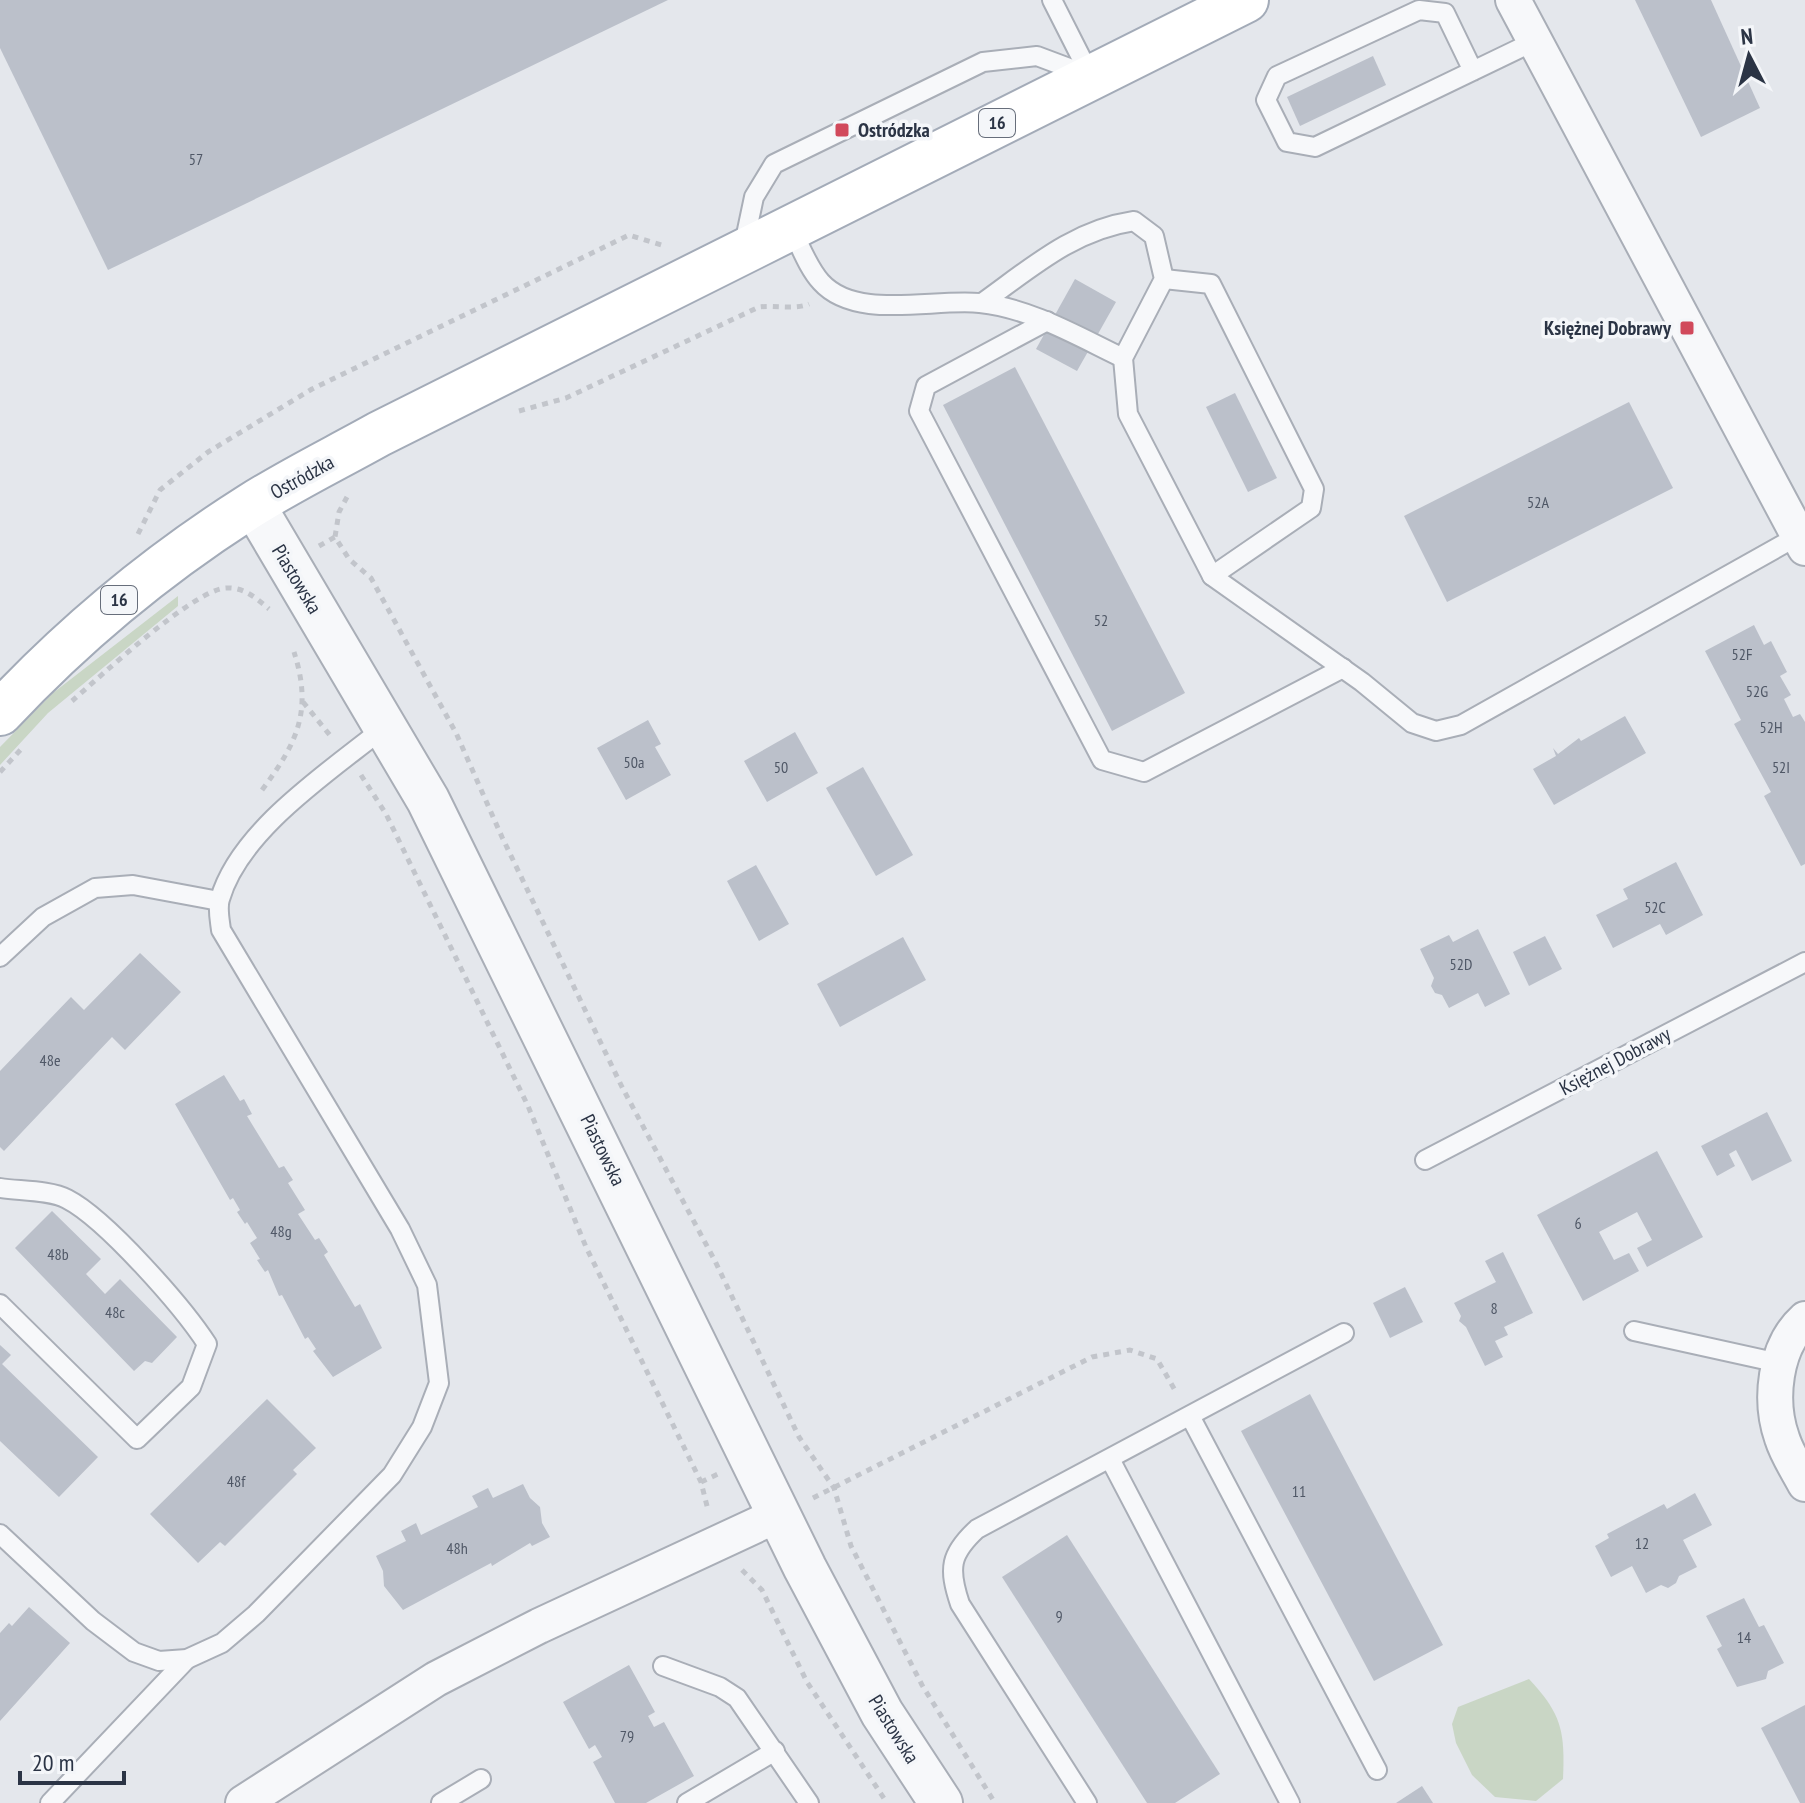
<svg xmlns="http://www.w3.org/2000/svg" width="1805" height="1803" font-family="'PT Sans Narrow',sans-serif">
	<rect width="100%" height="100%" fill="#e4e7ec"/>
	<g fill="#c9d6c5">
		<polygon points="178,596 178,606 48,713 0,765 0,747 53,693"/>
		<path d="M1529,1679c33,35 36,53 34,100l-27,22 -41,-4 -23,-22 -16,-32 -4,-19 6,-17z"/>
	</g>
	<g fill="#bbc0ca">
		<polygon points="0,0 668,0 108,270 0,48"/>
		<polygon points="1635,0 1711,0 1760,108 1701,137"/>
		<polygon points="1373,56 1386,85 1300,126 1287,97"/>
		<polygon points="1075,279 1116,302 1077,371 1036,349"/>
		<polygon points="1015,367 1185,693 1112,731 943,405"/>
		<polygon points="1235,393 1277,478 1248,492 1206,407"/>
		<polygon points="1629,402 1673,488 1447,602 1404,516"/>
		<polygon points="1754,625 1764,645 1771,641 1787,672 1780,676 1791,695 1784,699 1793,717 1800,714 1805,722 1805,864 1801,866 1764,796 1771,792 1734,724 1741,720 1705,651"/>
		<polygon points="1625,716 1646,753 1554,805 1533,769 1556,756 1553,748 1558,754 1579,738 1581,741"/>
		<polygon points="648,720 661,744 655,747 671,775 626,800 597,748"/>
		<polygon points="795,732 818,773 767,802 744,761"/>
		<polygon points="863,767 913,855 876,876 826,788"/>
		<polygon points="1676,862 1703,915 1666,935 1660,924 1613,948 1596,915 1628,899 1623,889"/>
		<polygon points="756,865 789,924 759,941 727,881"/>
		<polygon points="1478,929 1510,994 1485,1007 1478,993 1449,1008 1442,995 1435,993 1431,986 1434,978 1420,949 1449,935 1453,942"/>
		<polygon points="1545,936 1562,969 1529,986 1513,952"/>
		<polygon points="903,937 926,980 840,1027 817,984"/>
		<polygon points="140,953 181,992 125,1050 112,1037 4,1151 0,1147 0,1071 71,997 84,1010"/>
		<polygon points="224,1075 240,1101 244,1099 252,1114 247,1116 279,1168 284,1166 293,1180 288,1183 305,1210 298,1214 315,1240 319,1238 328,1252 324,1255 355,1307 360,1304 382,1348 333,1377 313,1351 316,1349 308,1337 305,1339 282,1295 279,1296 268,1270 265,1272 257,1260 260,1259 250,1243 257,1238 247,1222 245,1224 237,1212 240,1210 233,1198 230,1200 175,1104"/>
		<polygon points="1767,1112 1792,1161 1752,1181 1736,1150 1729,1154 1735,1166 1717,1176 1701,1146"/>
		<polygon points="1657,1151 1703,1237 1647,1267 1637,1248 1652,1240 1637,1212 1599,1232 1614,1260 1629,1253 1639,1271 1583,1301 1537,1215"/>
		<polygon points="52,1211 101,1259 86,1274 105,1294 120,1279 177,1337 152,1363 145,1361 134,1371 15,1248"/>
		<polygon points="1503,1252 1533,1313 1504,1327 1508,1335 1495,1341 1503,1357 1485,1366 1466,1327 1459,1321 1461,1316 1454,1303 1496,1282 1485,1261"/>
		<polygon points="1405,1287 1423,1322 1390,1338 1373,1303"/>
		<polygon points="0,1345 11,1355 2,1364 98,1457 59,1497 0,1441"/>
		<polygon points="1310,1394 1443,1645 1374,1681 1241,1431"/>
		<polygon points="267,1399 316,1448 293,1470 297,1474 225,1546 220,1542 198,1563 150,1514"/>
		<polygon points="523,1484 530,1498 540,1507 542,1523 550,1537 532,1546 530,1543 492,1566 491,1563 403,1610 384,1586 383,1571 376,1556 406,1541 401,1531 416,1523 421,1535 478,1507 472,1496 488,1488 493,1498"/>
		<polygon points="1695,1493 1712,1525 1683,1540 1697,1567 1679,1576 1676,1583 1668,1588 1661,1585 1646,1593 1632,1566 1611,1577 1595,1546 1609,1538 1607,1534 1664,1504 1667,1509"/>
		<polygon points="1067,1535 1220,1774 1175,1803 1147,1803 1002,1577"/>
		<polygon points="1744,1598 1759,1627 1764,1625 1784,1663 1768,1671 1766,1679 1737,1687 1717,1649 1722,1646 1706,1616"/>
		<polygon points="29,1607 70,1643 0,1721 0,1633 9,1623 12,1626"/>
		<polygon points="629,1665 655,1712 648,1716 654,1727 664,1722 694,1776 646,1803 615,1803 593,1762 602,1757 595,1745 589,1749 563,1702"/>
		<polygon points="1805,1705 1805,1803 1800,1803 1761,1728"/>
		<polygon points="1422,1786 1433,1803 1396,1803"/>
	</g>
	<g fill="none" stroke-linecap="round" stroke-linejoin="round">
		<defs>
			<g id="service">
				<polyline points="1052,0 1091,77"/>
				<polyline points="1473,71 1445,13 1419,10 1277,76 1266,100 1287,142 1315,147 1535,41"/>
				<path d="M791,228c9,17 17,40 30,54 35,39 112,16 159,21 50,5 99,34 143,55"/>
				<polyline points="743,249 754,197 774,164 983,62 1037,56 1085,74"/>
				<polyline points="1164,279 1211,284 1314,489 1311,508 1212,576"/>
				<path d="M982,303c49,-35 91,-73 152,-82l20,15 10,43 -41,79 5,56 84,162 150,106 50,41 24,8 25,-6 337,-189"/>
				<polyline points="1047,321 926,386 919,411 1102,760 1144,772 1343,668"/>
				<polyline points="0,957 43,917 95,888 133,885 219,901"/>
				<polyline points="1425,1160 1805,962"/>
				<path d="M0,1188c19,3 50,2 67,11 39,20 116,108 140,145l-16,43 -54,52 -137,-135"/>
				<polyline points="1634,1331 1779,1363"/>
				<polyline points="1190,1416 1377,1770"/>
				<polyline points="1110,1459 1290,1803"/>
				<path d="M0,1534l93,87 41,31 25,9 28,-2 35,-16 34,-29 136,-139 30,-48 17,-44 -12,-98 -27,-56 -179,-299c-1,-9 -4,-22 -1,-31 20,-70 112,-129 166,-173"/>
				<polyline points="663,1666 720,1687 737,1698 809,1803"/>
				<polyline points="50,1803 187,1659"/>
				<polyline points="441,1803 481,1779"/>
				<polyline points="687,1803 775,1751"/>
				<path d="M1087,1803l-127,-199c-12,-36 -10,-50 17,-75l367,-196"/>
			</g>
			<g id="minor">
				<polyline points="1513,0 1805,548"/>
				<path d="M1805,1319c-31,28 -36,82 -23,119 5,16 15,31 23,46"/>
				<polyline points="243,1803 436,1679 539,1626 780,1514"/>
			</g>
			<polyline id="tertiary" points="253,504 428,800 805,1568 882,1713 941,1803"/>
			<path id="primary" d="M0,713c75,-80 157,-148 250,-207 41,-26 86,-48 129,-72l867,-434"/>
		</defs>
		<use href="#service" stroke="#a9aeb7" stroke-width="22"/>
		<use href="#minor" stroke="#a9aeb7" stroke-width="38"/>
		<use href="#tertiary" stroke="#a9aeb7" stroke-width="46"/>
		<use href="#primary" stroke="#a3abb8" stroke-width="48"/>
		<g stroke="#c2c5cb" stroke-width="5" stroke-dasharray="6 6" stroke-linecap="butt">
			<path d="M519,411l47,-13 193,-91c16,-2 36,3 50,-3"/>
			<polyline points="347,497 339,512 335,537 349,559 371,578 456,733 502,837 622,1087 715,1261 799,1437 834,1488 851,1546 922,1685 995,1803"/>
			<polyline points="138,534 160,490 208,452 312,389 629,235 665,246"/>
			<polyline points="319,546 335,537"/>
			<path d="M72,701c29,-25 121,-111 154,-113 18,-1 30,10 43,21"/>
			<polyline points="303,702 333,739"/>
			<polyline points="0,772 24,746"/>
			<polyline points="361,775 386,814 528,1106 586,1247 701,1482 708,1510"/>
			<path d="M262,790c35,-47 51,-79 32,-138"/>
			<polyline points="701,1482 718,1474"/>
			<polyline points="813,1498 1092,1357 1130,1350 1157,1359 1176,1392"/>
			<polyline points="742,1570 762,1590 807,1682 887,1803"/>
		</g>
		<use href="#service" stroke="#f7f8fa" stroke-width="18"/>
		<use href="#minor" stroke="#f7f8fa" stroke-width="34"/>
		<use href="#tertiary" stroke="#f7f8fa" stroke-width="42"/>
		<use href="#primary" stroke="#fff" stroke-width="44"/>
	</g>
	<g fill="#d1495b" stroke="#f4f6f9" stroke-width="3">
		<rect x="834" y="122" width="16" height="16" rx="4"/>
		<rect x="1679" y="320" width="16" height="16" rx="4"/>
	</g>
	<g text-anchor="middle" stroke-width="7" stroke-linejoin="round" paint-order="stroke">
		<g font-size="16" fill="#4f5766">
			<text x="196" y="165">57</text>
			<text x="1538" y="508">52A</text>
			<text x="1101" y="626">52</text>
			<text x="1742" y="660">52F</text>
			<text x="1757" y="697">52G</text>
			<text x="1771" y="733">52H</text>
			<text x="634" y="768">50a</text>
			<text x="781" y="773">50</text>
			<text x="1781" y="773">52I</text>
			<text x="1655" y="913">52C</text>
			<text x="1461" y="970">52D</text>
			<text x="50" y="1066">48e</text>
			<text x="1578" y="1229">6</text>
			<text x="281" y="1237">48g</text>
			<text x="58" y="1260">48b</text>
			<text x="1494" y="1314">8</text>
			<text x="115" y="1318">48c</text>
			<text x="236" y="1487">48f</text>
			<text x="1299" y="1497">11</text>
			<text x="1642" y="1549">12</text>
			<text x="457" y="1554">48h</text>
			<text x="1059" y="1622">9</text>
			<text x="1744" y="1643">14</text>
			<text x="627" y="1742">79</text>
		</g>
		<g fill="#f4f6f9" stroke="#676e7b" stroke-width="2">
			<rect x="979" y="109" width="36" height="28" rx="6"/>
			<rect x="101" y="586" width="36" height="28" rx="6"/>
		</g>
		<g font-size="18" font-weight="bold" fill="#2b3445">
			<text x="997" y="129">16</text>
			<text x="119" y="606">16</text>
		</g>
		<g font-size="20" font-weight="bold" fill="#2b3445" stroke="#f4f6f9" text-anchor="start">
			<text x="858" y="137">Ostródzka</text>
			<text x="1671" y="335" text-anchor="end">Księżnej Dobrawy</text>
		</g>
		<g font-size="20" fill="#2b3445" stroke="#f4f6f9">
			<text transform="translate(302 477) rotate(-29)" y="7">Ostródzka</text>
			<text transform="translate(297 579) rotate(59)" y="7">Piastowska</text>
			<text transform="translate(1615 1061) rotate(-28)" y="7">Księżnej Dobrawy</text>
			<text transform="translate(603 1150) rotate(64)" y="7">Piastowska</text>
			<text transform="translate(894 1729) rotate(58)" y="7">Piastowska</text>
		</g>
	</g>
	<g transform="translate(1749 56) rotate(354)" stroke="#f4f6f9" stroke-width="6" paint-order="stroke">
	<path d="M0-6L14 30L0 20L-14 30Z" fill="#2b3445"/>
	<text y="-12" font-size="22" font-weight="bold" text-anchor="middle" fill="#2b3445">N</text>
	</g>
	<path d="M20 1771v12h104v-12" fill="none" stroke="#2b3445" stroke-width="4"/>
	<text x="32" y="1771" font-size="24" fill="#2b3445" stroke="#f4f6f9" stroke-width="6" paint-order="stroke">20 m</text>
</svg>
